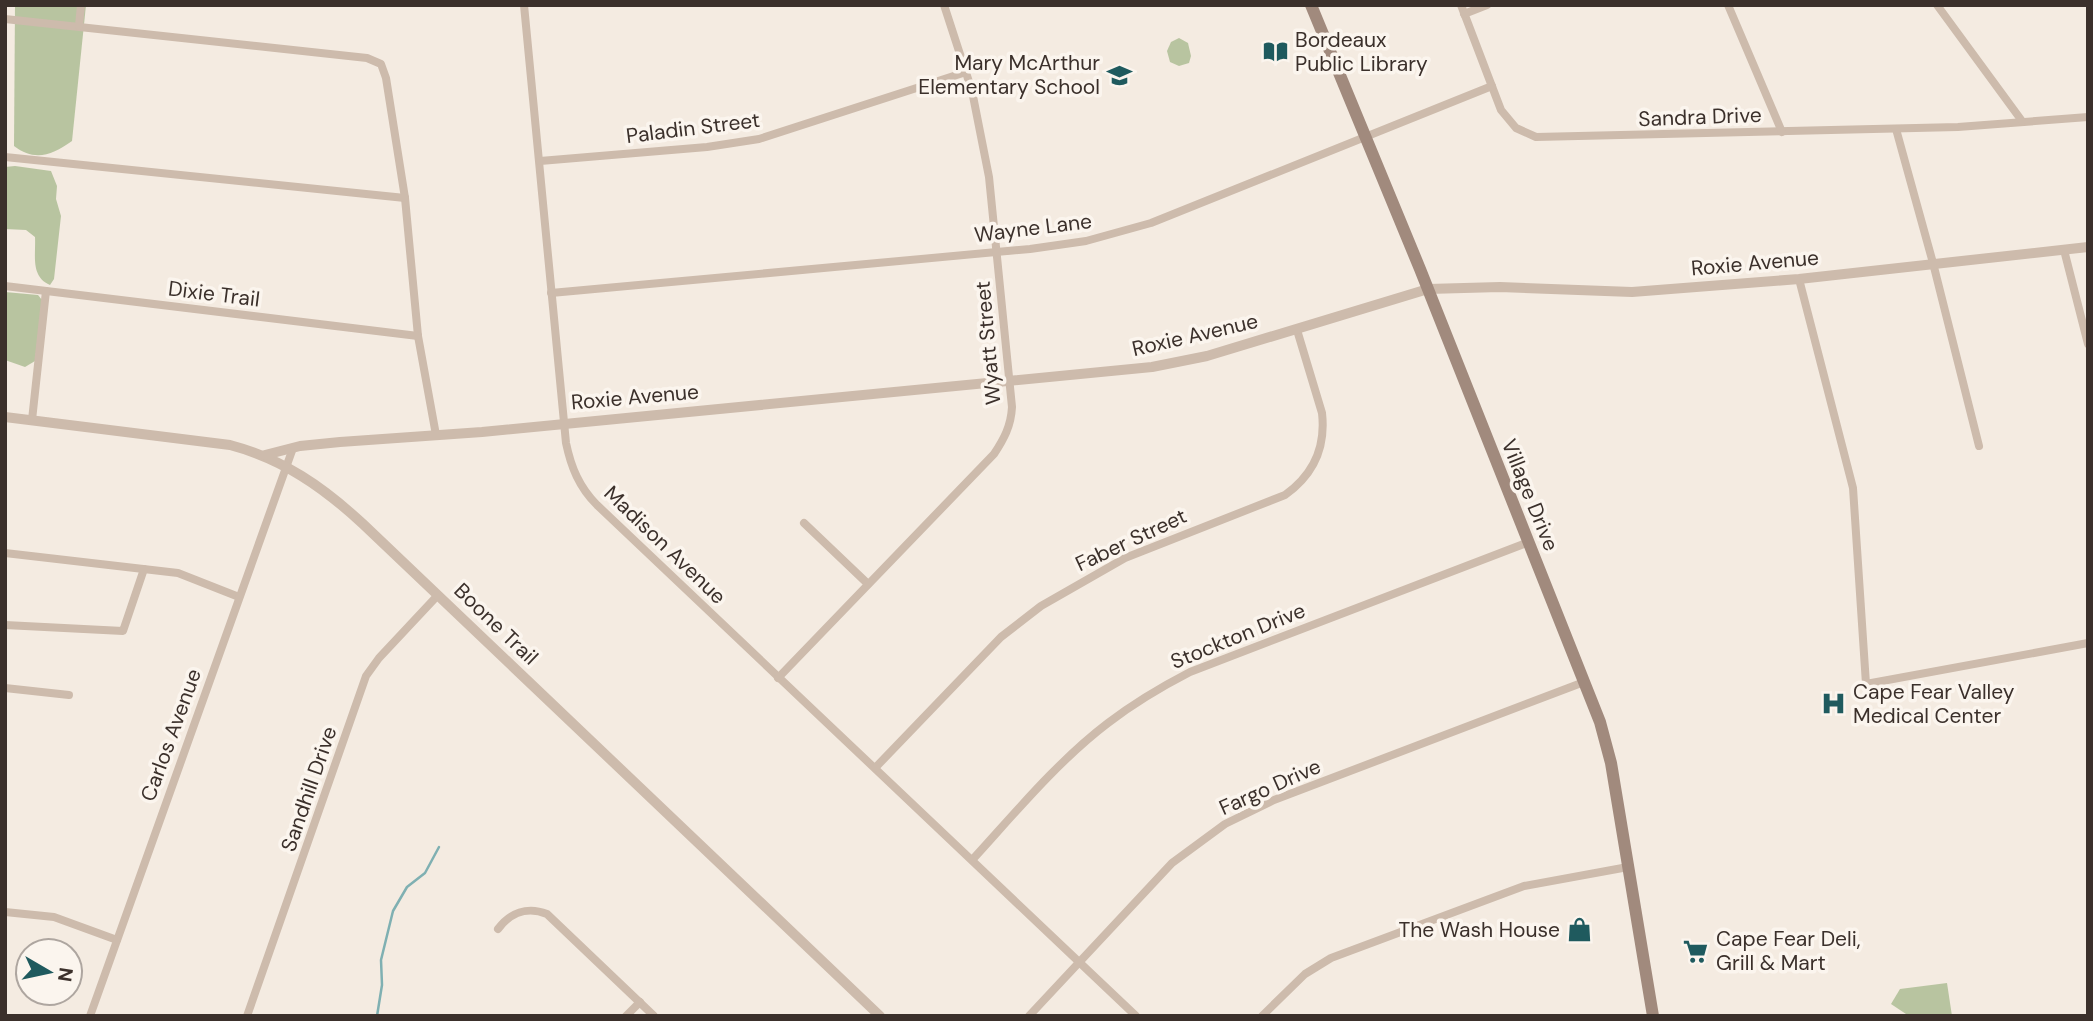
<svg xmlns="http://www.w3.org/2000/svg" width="2093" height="1021" font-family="'DM Sans',sans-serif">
	<rect width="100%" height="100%" fill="#f4ebe1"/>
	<g fill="#b8c4a0">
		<path d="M15,5h71l-14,136c-20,14 -37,21 -58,5z"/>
		<polygon points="1179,38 1188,43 1191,56 1189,63 1179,66 1170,62 1167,51 1171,42"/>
		<path d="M15,166l36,5 6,15 -1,13 5,17 -7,63 -4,6c-20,-9 -14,-30 -15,-48l-9,-7 -21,-1v-62z"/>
		<polygon points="5,292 38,295 42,300 35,361 25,367 5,360"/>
		<polygon points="1947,983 1952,1016 1909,1016 1891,1004 1900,989"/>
	</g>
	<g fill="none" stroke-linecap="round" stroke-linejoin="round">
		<polyline stroke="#7fb0b2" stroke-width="2.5" points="377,1016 382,985 381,960 393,911 407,887 425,873 439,847"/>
		<g stroke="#cdbbac" stroke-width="8">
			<path d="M524,5l42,438c5,24 13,44 31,62l539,511"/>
			<polyline points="1461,5 1501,110 1516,128 1536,137 1958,127 2088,117"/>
			<polyline points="1728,5 1782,132"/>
			<polyline points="1937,5 2022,121"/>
			<polyline points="1464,14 1487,5"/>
			<polyline points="5,19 367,58 381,64 386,78 405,198 418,336 436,435"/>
			<polyline points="79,26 81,5"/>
			<polyline points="1896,129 1933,263 1979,446"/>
			<polyline points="5,157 405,198"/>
			<polyline points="540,161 707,147 759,139 966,72"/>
			<polyline points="2064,250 2088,344"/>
			<polyline points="1799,279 1853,488 1866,684 2088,643"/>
			<polyline points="5,286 418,336"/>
			<polyline points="551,293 1030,249 1086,241 1151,223 1492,86"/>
			<polyline points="32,420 46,291"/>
			<polyline points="804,523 868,584"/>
			<polyline points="5,553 178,573 239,597"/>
			<polyline points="5,625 123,631 144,569"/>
			<path d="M778,678l216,-224c10,-15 17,-28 18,-47l-23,-230 -17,-86 -28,-86"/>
			<polyline points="5,688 69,695"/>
			<path d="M876,767l125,-130 40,-31 84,-48 160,-63c28,-20 41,-47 37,-82l-25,-83"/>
			<path d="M973,859c42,-46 86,-99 135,-136 26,-20 53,-36 82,-51l339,-130"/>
			<polyline points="5,912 54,917 117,940"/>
			<path d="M498,929c12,-16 29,-23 49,-15l107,102"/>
			<polyline points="90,1016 293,448"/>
			<polyline points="247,1016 366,676 379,658 438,595"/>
			<polyline points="626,1016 640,1002"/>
			<polyline points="1029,1016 1172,863 1225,824 1274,800 1584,682"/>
			<polyline points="1262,1016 1305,974 1331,958 1524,886 1628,867"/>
		</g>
		<g stroke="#cdbbac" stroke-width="10">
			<path d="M5,417l225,28c53,14 93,42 133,79l517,492"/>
			<polyline points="265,455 300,446 340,442 482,432 1152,367 1207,356 1428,289 1500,287 1632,292 1799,279 2088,247"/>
		</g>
		<polyline stroke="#a18a7d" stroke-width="12" points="1311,5 1420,269 1600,722 1611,763 1653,1016"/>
	</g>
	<defs>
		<symbol id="library-bare" viewBox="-9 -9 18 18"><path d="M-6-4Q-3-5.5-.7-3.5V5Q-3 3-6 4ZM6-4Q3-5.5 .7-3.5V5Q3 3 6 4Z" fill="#1f5a5e" stroke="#fbf5ee" stroke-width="2.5" paint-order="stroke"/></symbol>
		<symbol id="school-bare" viewBox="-9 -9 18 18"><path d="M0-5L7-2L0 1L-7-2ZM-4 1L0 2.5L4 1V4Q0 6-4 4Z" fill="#1f5a5e" stroke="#fbf5ee" stroke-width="2.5" paint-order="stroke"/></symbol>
		<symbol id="hospital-bare" viewBox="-9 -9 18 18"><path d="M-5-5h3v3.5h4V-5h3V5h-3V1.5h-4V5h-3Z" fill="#1f5a5e" stroke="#fbf5ee" stroke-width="2.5" paint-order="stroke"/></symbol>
		<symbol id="shop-bare" viewBox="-9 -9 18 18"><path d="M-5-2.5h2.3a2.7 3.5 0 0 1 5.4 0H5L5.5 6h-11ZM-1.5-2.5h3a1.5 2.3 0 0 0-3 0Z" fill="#1f5a5e" stroke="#fbf5ee" stroke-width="2.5" paint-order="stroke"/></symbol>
		<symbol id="supermarket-bare" viewBox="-9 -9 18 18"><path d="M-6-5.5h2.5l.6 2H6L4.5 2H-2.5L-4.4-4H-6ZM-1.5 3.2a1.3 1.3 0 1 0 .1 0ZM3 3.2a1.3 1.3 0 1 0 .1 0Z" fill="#1f5a5e" stroke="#fbf5ee" stroke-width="2.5" paint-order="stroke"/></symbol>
	</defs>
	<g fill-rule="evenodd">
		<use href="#library-bare" x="1258" y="34" width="35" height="35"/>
		<use href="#school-bare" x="1102" y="58" width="35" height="35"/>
		<use href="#hospital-bare" x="1816" y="686" width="35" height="35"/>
		<use href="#shop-bare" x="1562" y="912" width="35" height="35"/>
		<use href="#supermarket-bare" x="1678" y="934" width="35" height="35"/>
	</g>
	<g text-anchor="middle" stroke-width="7" stroke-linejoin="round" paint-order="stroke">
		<g font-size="21" fill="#3b302b" stroke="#fbf5ee" text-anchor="start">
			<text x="1295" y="47">Bordeaux<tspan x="1295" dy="24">Public Library</tspan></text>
			<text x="1100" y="70" text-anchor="end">Mary McArthur<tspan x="1100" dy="24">Elementary School</tspan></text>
			<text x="1853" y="699">Cape Fear Valley<tspan x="1853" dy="24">Medical Center</tspan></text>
			<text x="1560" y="937" text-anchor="end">The Wash House</text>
			<text x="1716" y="946">Cape Fear Deli,<tspan x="1716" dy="24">Grill &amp; Mart</tspan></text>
		</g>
		<g font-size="21" fill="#3b302b" stroke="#fbf5ee">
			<text transform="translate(1700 117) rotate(-2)" y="7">Sandra Drive</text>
			<text transform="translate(693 128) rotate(-7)" y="7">Paladin Street</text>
			<text transform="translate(1033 228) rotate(-7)" y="7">Wayne Lane</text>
			<text transform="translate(1755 263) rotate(-5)" y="7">Roxie Avenue</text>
			<text transform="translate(214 294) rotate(7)" y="7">Dixie Trail</text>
			<text transform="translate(1195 335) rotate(-13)" y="7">Roxie Avenue</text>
			<text transform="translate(988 343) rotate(-95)" y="7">Wyatt Street</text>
			<text transform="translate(635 397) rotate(-5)" y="7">Roxie Avenue</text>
			<text transform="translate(1530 495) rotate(68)" y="7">Village Drive</text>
			<text transform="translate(1131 540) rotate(-25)" y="7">Faber Street</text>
			<text transform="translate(665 545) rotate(44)" y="7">Madison Avenue</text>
			<text transform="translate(496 624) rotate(44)" y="7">Boone Trail</text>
			<text transform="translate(1238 636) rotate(-22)" y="7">Stockton Drive</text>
			<text transform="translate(171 735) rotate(-70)" y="7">Carlos Avenue</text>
			<text transform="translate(1270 787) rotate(-24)" y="7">Fargo Drive</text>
			<text transform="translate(309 789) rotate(-71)" y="7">Sandhill Drive</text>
		</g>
	</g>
	<rect width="2093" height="1021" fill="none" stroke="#3b302b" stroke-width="14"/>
	<g transform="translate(49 972) rotate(99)"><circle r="33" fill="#fbf5ee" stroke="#aea6a0" stroke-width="2"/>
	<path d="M0-5L12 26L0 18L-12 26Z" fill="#1f5a5e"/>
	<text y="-10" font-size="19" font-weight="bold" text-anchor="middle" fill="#3b302b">N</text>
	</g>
</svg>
